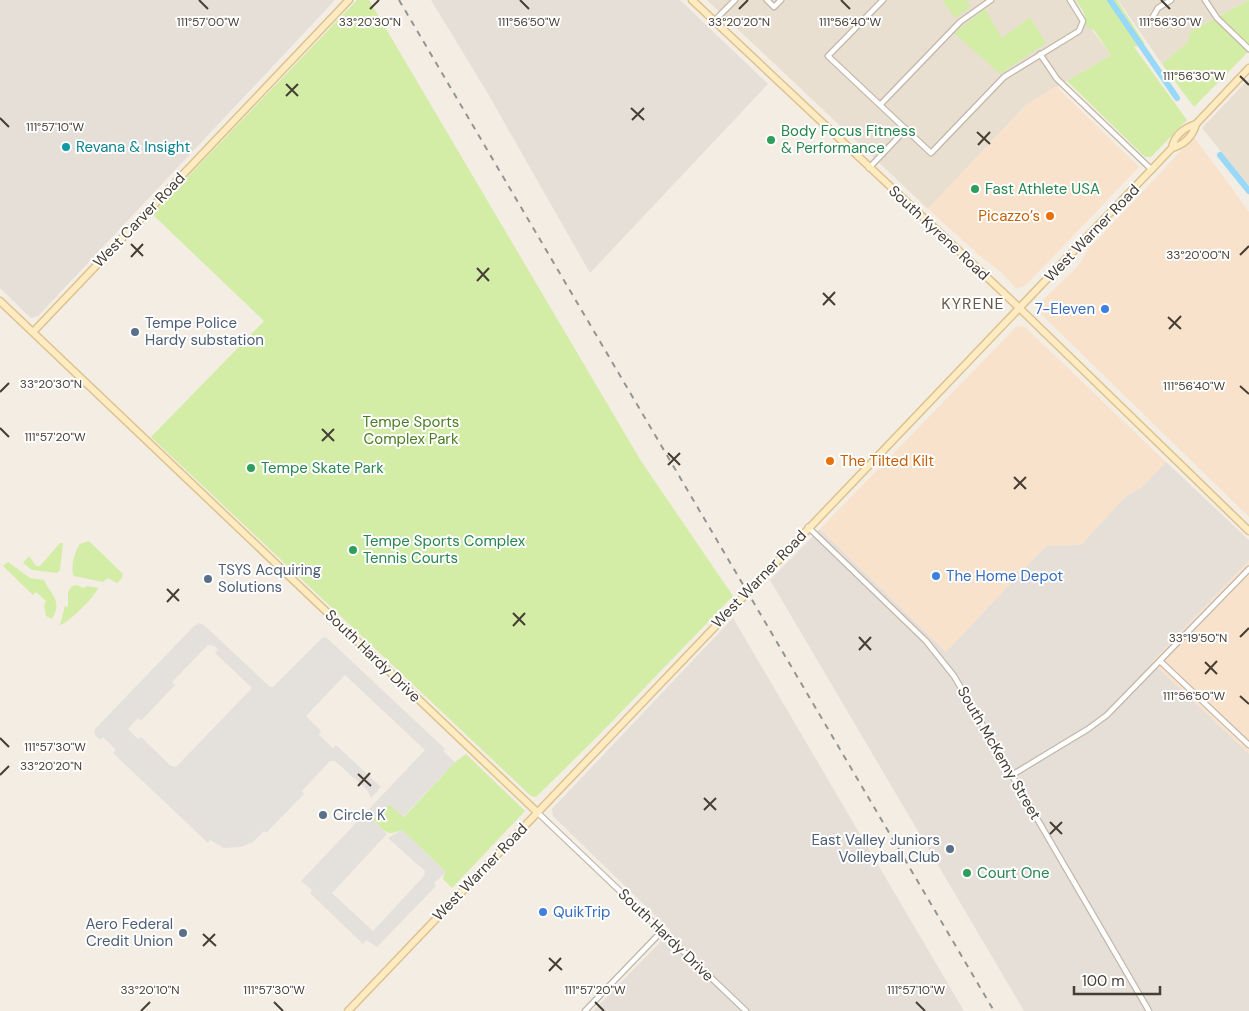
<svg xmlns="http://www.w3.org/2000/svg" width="1249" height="1011" font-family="'DM Sans',sans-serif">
	<rect width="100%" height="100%" fill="#f4ede3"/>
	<g fill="#e8dfd1">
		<polygon points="707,0 1076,0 1087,23 1111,55 1026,105 928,209"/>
		<polygon points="1118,0 1249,0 1191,31 1187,43 1162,64"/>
		<polygon points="1249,79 1249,186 1202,128"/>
	</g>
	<g fill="#f9e2cb">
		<polygon points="1056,86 1139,167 1026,285 1017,289 1002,273 980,256 928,209 1026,105"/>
		<polygon points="1194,137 1249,212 1249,517 1039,312 1037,306 1078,266 1087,251"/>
		<polygon points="1017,326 1025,327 1166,462 1142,487 1125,497 1081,545 1046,546 946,652 820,529"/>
		<polygon points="1249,560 1249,754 1152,662"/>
	</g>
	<g fill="#e5dfd8">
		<polygon points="0,0 335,0 38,316 31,318 0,288"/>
		<polygon points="431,0 680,0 768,84 590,273 487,92"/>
		<polygon points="1166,462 1249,540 1249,560 1152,662 1249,754 1249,1011 1024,1011 770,580 820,529 946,652 1046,546 1081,545 1125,497 1142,487"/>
		<polygon points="733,618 964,1011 593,1011 671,931 553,816 552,809"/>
	</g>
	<g fill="#d3eda7">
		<polygon points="357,0 369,0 641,461 733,596 598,736 536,797 531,796 151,437 264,321 152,214"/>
		<polygon points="942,0 966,0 971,6 955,18"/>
		<polygon points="1076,0 1117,0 1145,44 1134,47 1187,120 1151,157 1145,157 1067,81 1111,55 1094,30 1086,27 1084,13"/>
		<polygon points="1249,0 1249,51 1194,107 1162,64 1187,43 1191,31"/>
		<polygon points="985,9 1002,38 1030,17 1046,43 1000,74 954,33"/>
		<path d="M89,541l34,33 -1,4 -5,5 -9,-5 -5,4 -29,-6c-4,-8 1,-25 6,-32z"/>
		<polygon points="60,543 63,543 60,570 57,573 32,570 23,563 29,556 36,566 40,566"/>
		<path d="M8,562l22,16 14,2c7,15 19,21 8,39l-6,-3 -2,-11 2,-4 -10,-9 -3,3 -30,-29z"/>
		<path d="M77,585l6,3 4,-2 11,2c-2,8 -31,36 -38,37l5,-19 3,1v-15l4,-6z"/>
		<path d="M466,754l59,57 -73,77 -9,-9 2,-8 -43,-41c-16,7 -17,1 -29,-10l16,-16 15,13 51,-55z"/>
	</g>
	<path fill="#e4e0dc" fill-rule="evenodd" d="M199,623l5,2 66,62h3l49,-49 4,-1 119,112 -2,2 12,11 -52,55 -14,-13 -16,16 14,14 -55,59 41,38 51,-55 1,-5 -37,-33 14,-8 44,42 -12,11 2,3 -59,61 -11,-7 -3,4 -53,-51 2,-3 -11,-9 124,-131 -80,-75 -39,41 15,15 -2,4 14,13 3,-3 45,42 -10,11 -4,-8 -32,-29h-5l-28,30 2,3 -38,39 -2,-2 -11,11 -12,5 -17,1 -14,-8 -2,3 -95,-90 3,-3 -13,-13 -3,3 -6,-6 1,-5 99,-103zM208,645l6,1 4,3 -3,4 37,35 -76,79 -5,-1 -30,-29 -3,2 -10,-10 10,-11 3,3 34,-36 -3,-3z"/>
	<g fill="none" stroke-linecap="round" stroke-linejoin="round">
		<g stroke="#98d8f8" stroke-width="6">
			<polyline points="1110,0 1177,98"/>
			<polyline points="1220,155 1249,191"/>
		</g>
		<defs>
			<g id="street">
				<polyline points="767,0 774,7 781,0"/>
				<polyline points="883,0 828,56 931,153 1004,77 1079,31 1083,21 1070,0"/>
				<polyline points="1205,0 1217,18 1249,49"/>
				<polyline points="1151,20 1158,8 1171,0"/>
				<polyline points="714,21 735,0"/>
				<polyline points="1040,54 1057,79 1152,170"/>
				<polyline points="880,105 960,22 991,0"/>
				<polyline points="869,168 906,129"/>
				<polyline points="808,527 926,641 954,676 1149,1011"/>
				<polyline points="1160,661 1249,745"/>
				<polyline points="1012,775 1088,729 1107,715 1249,569"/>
				<polyline points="537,812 746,1011"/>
				<polyline points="585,1011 662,931"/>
			</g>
			<g id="secondary">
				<polyline points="692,0 1009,298 1249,531"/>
				<path d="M1172,148c2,-12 12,-20 24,-24l53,-56"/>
				<polyline points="0,301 537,812"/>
				<polyline points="33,332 349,0"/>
				<path d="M348,1011l824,-863c12,-3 21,-12 24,-24"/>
			</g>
		</defs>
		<use href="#street" stroke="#c3b7a8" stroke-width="7"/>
		<use href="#secondary" stroke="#dcc28f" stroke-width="9"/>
		<use href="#street" stroke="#fff" stroke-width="4.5"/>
		<use href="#secondary" stroke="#ffebc2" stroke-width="6"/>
		<polyline stroke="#949494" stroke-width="2" stroke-dasharray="6 6" stroke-linecap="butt" points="399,0 994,1011"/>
	</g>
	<path fill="none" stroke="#463d33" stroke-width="2" d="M199,0l9,9M520,0l9,9M841,0l9,9M1161,0l9,9M370,9l9,-9M739,9l9,-9M1240,76l9,9M286,84l12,12M286,96l12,-12M631,108l13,12M0,118l9,9M632,120l12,-12M977,132l13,12M978,145l12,-13M131,244l12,12M1240,255l9,-9M131,257l12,-13M477,268l12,13M477,281l12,-13M823,293l12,12M823,305l12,-13M1168,317l13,12M1169,329l12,-13M1240,386l9,8M0,392l9,-9M0,428l9,9M322,429l12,12M322,441l12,-12M668,453l12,12M668,465l12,-12M1014,477l12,12M1014,489l12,-12M167,589l12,12M167,602l12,-13M513,613l12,12M513,626l12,-13M859,637l12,13M1240,637l9,-9M859,650l12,-13M1205,662l12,12M1205,674l12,-13M1240,696l9,8M0,738l9,9M358,774l13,12M0,775l9,-9M358,786l12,-13M704,798l12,12M704,810l12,-12M1050,822l12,12M1050,834l12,-12M203,934l13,12M203,946l12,-12M549,958l13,12M549,971l12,-13M274,1002l9,9M595,1002l9,9M916,1002l9,9M141,1011l9,-9"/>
	<g fill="#2e9e5b" stroke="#fff" stroke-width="2">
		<circle cx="771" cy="140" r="5"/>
		<circle cx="975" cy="189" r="5"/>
		<circle cx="251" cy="468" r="5"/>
		<circle cx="353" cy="550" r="5"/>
		<circle cx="967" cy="873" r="5"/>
	</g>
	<circle fill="#0f9aa8" stroke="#fff" stroke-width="2" cx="66" cy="147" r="5"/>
	<g fill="#e8710a" stroke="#fff" stroke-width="2">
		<circle cx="1050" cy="216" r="5"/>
		<circle cx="830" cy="461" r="5"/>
	</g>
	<g fill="#3f7fe0" stroke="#fff" stroke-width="2">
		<circle cx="1105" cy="309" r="5"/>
		<circle cx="936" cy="576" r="5"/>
		<circle cx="543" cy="912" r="5"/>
	</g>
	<g fill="#5c6f8a" stroke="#fff" stroke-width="2">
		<circle cx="135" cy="332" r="5"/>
		<circle cx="208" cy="579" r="5"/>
		<circle cx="323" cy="815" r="5"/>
		<circle cx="950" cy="849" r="5"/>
		<circle cx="183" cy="933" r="5"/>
	</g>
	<g text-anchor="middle" stroke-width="4" stroke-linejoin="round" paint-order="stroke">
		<g font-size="15" fill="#27864d" stroke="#fff" text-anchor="start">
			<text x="781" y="136">Body Focus Fitness<tspan x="781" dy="17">&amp; Performance</tspan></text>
			<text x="985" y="194">Fast Athlete USA</text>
			<text x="261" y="473">Tempe Skate Park</text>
			<text x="363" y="546">Tempe Sports Complex<tspan x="363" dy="17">Tennis Courts</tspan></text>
			<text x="977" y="878">Court One</text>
		</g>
		<g font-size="15" fill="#0d838f" stroke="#fff" text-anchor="start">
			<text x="76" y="152">Revana &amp; Insight</text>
		</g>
		<g font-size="15" fill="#c56008" stroke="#fff" text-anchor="end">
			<text x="1040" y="221">Picazzo’s</text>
			<text x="840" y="466" text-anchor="start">The Tilted Kilt</text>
		</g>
		<g font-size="15" fill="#463d33" stroke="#fff">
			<text transform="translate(139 220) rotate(-46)" y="5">West Carver Road</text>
			<text transform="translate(939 233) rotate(43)" y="5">South Kyrene Road</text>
			<text transform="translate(1092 233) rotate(-46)" y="5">West Warner Road</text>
			<text transform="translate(759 579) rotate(-46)" y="5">West Warner Road</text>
			<text transform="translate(373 656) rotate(44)" y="5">South Hardy Drive</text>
			<text transform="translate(999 753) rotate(60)" y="5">South McKemy Street</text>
			<text transform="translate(480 872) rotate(-46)" y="5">West Warner Road</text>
			<text transform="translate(666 935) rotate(44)" y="5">South Hardy Drive</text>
		</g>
		<g font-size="15" fill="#366cbe" stroke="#fff" text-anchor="start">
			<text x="1095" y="314" text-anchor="end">7-Eleven</text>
			<text x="946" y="581">The Home Depot</text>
			<text x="553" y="917">QuikTrip</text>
		</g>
		<g font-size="15" fill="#4e5e75" stroke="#fff" text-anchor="start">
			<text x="145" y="328">Tempe Police<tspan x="145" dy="17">Hardy substation</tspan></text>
			<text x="218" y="575">TSYS Acquiring<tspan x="218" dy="17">Solutions</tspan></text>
			<text x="333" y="820">Circle K</text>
			<text x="940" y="845" text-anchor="end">East Valley Juniors<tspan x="940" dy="17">Volleyball Club</tspan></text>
			<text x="173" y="929" text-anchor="end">Aero Federal<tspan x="173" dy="17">Credit Union</tspan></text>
		</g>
		<g font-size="15" fill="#4b7e20" stroke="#fff">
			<text x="411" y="427">Tempe Sports<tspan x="411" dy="17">Complex Park</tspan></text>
		</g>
		<g font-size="16" letter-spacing="1" fill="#6a5a49" stroke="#fff">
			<text x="973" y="309">KYRENE</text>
		</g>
	</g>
	<g font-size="12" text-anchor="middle" fill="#463d33" stroke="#fff" stroke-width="4" stroke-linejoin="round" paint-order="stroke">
		<text x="208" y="26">111°57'00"W</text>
		<text x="529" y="26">111°56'50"W</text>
		<text x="850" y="26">111°56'40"W</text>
		<text x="1170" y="26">111°56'30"W</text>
		<text x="370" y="26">33°20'30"N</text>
		<text x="739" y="26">33°20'20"N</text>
		<text x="1194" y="80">111°56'30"W</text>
		<text x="55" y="131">111°57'10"W</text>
		<text x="1198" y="259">33°20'00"N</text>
		<text x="51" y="388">33°20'30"N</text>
		<text x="1194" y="390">111°56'40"W</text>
		<text x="55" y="441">111°57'20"W</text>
		<text x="1198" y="642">33°19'50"N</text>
		<text x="1194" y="700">111°56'50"W</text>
		<text x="55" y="751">111°57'30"W</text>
		<text x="51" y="770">33°20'20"N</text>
		<text x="150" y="994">33°20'10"N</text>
		<text x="274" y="994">111°57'30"W</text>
		<text x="595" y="994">111°57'20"W</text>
		<text x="916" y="994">111°57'10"W</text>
	</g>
	<path d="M1074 986v8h86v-8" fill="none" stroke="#463d33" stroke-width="2.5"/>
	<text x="1082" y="986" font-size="15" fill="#463d33" stroke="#ffffff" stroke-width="4" paint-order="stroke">100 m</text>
</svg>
